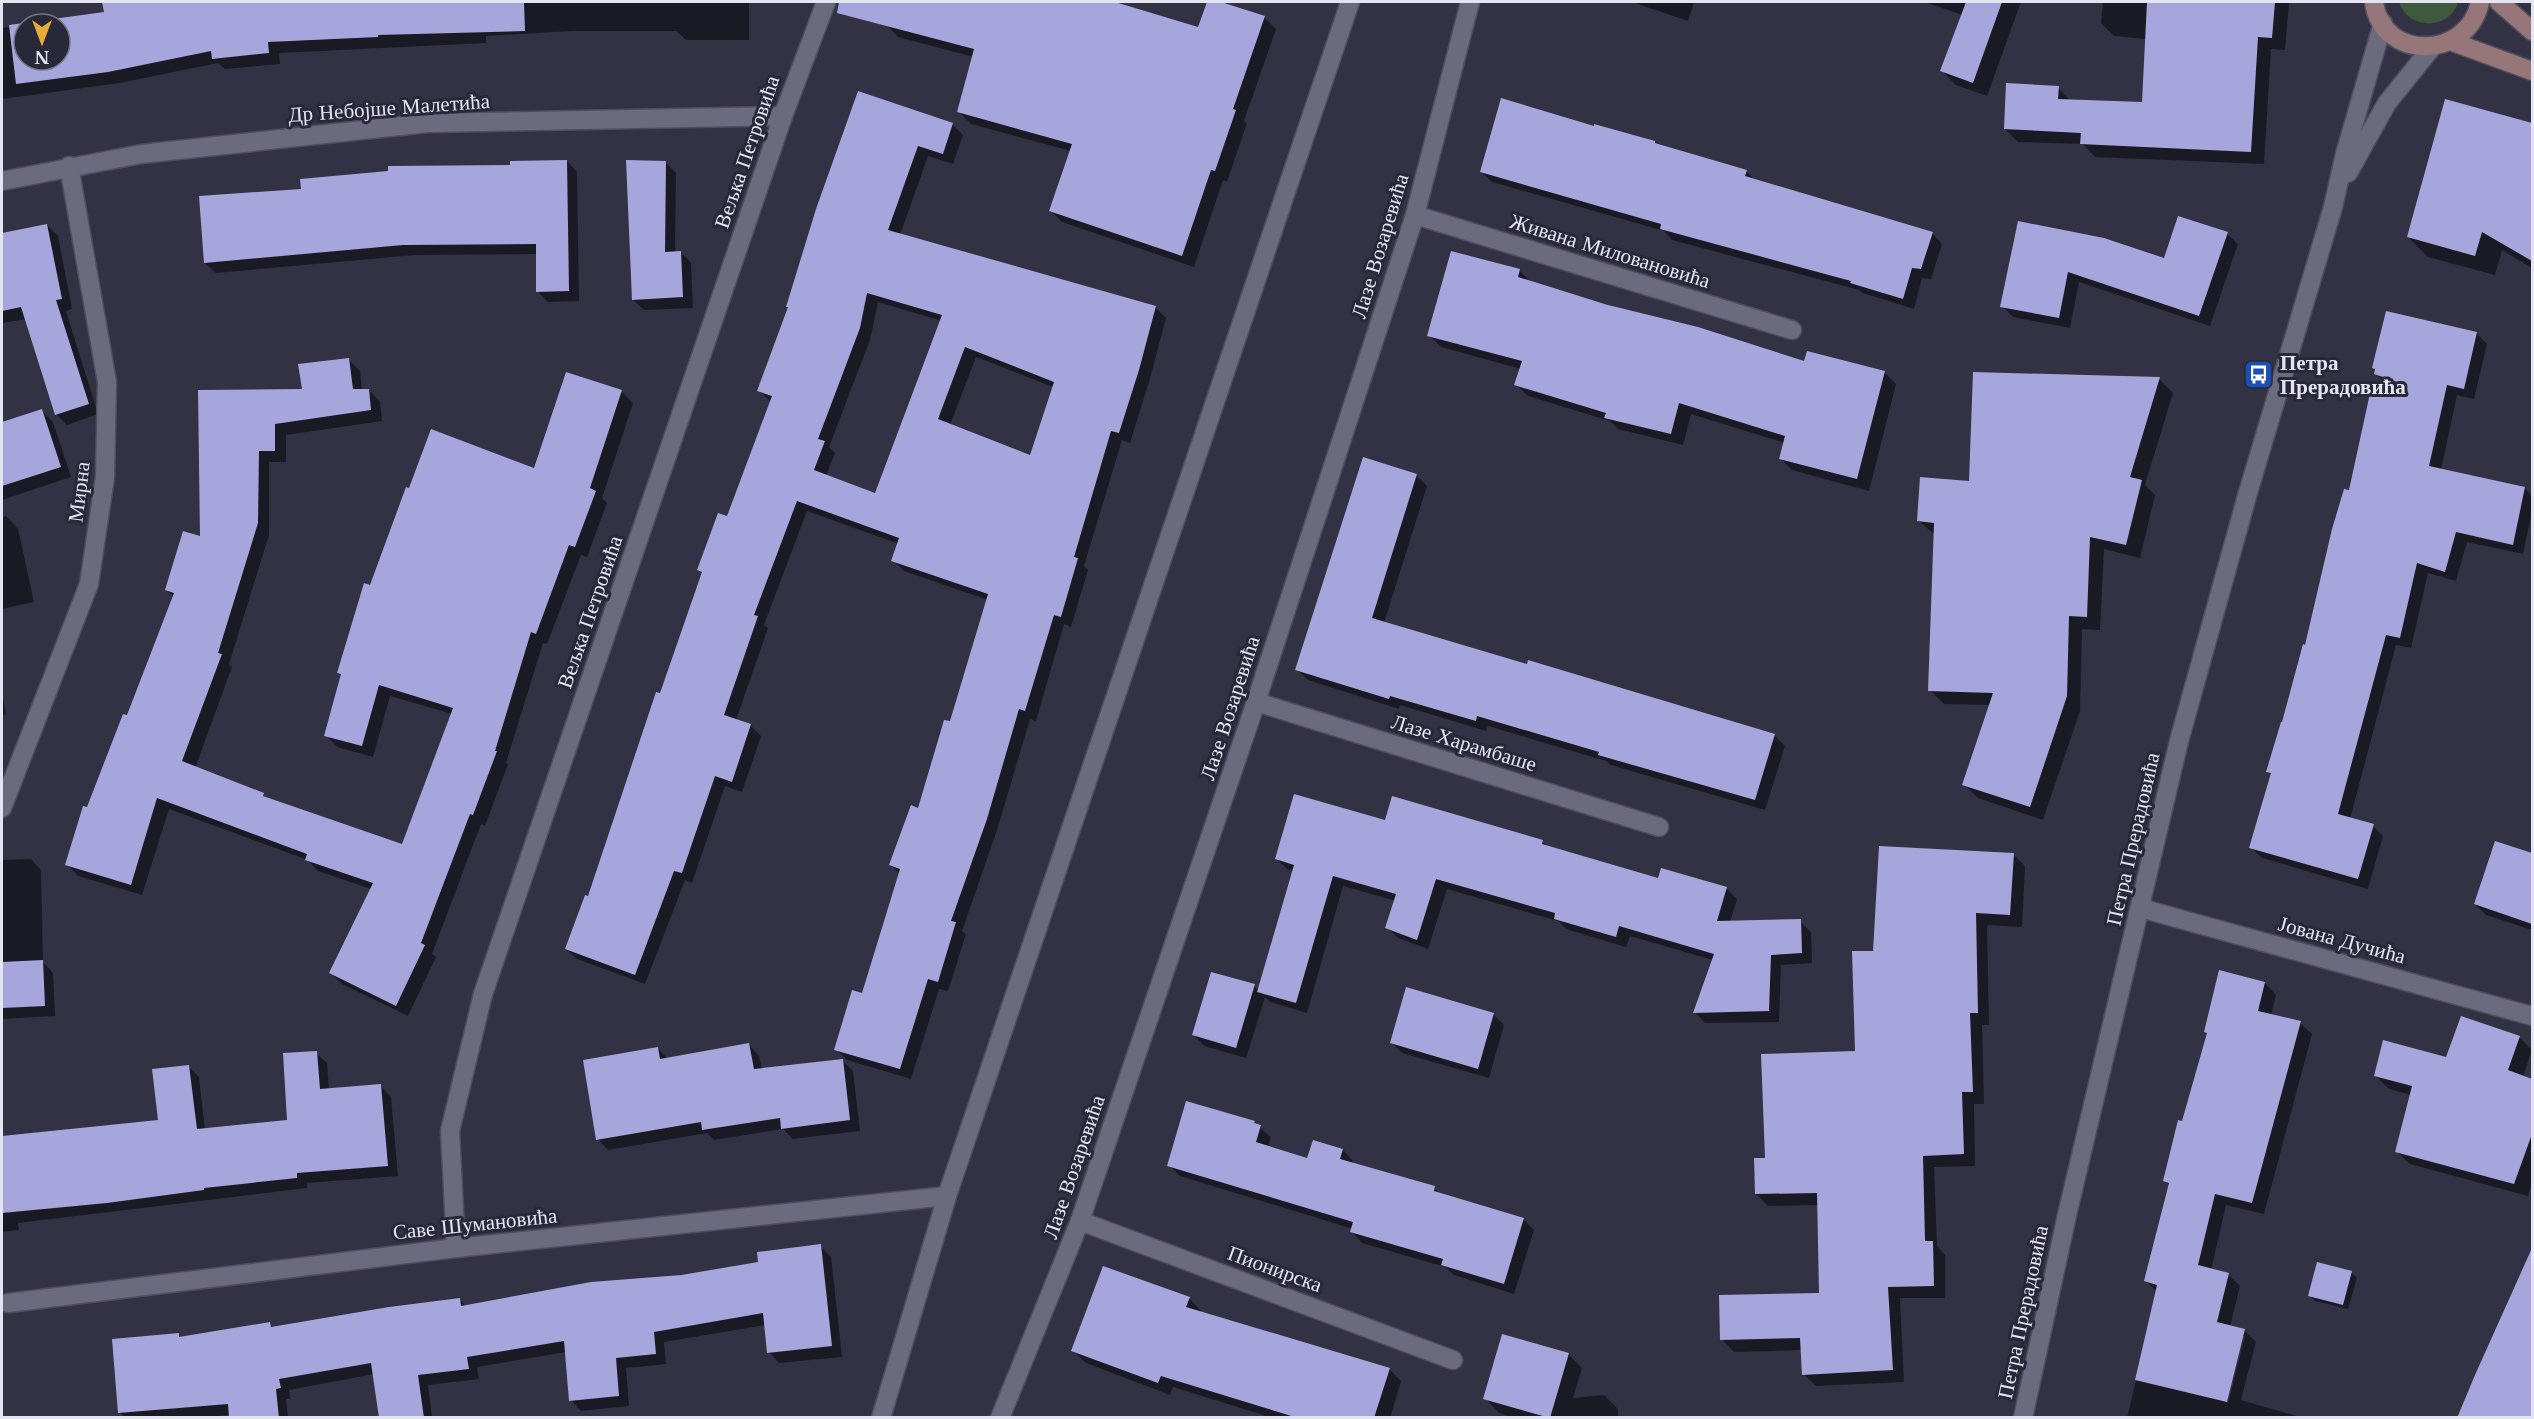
<svg xmlns="http://www.w3.org/2000/svg" width="2534" height="1419" font-family="'Libre Baskerville',serif">
	<rect width="100%" height="100%" fill="#323244"/>
	<path fill="#3e593d" d="M2399,2h59c-8,29 -51,28 -59,0z"/>
	<g fill="#0007" fill-rule="evenodd">
		<polygon points="103,2 749,2 749,40 686,40 676,31 572,31 486,36 486,43 279,53 280,64 225,69 218,63 120,83 2,99 2,28 24,25 24,60 60,60 60,24 30,24 106,14"/>
		<polygon points="893,2 1110,2 1199,29 1208,2 1217,2 1264,17 1276,29 1244,121 1247,123 1227,182 1223,180 1194,267 1062,222 1051,211 1071,151 971,124 959,112 974,57 898,37 887,25"/>
		<polygon points="1632,2 1694,2 1688,21"/>
		<polygon points="1925,2 2021,2 1987,96 1956,85 1942,71 1962,15"/>
		<polygon points="2103,2 2289,2 2285,50 2271,49 2264,164 2095,157 2083,144 2018,142 2005,129 2058,88 2071,101 2143,104 2146,39 2114,36 2101,23"/>
		<path d="M859,93l93,31 11,11 -10,29 -25,-8 -28,79 255,72 11,11 -17,64 -19,61 -8,-3 -38,126 4,4 -17,57 -7,-3 -28,97 -6,-2 -33,111 -35,101 4,3 -18,57 -9,-2 -28,90 -64,-19 -11,-11 27,-54 37,-121 -9,-9 28,-55 32,-87 37,-123 -84,-29 -11,-11 6,-16 -92,-33 -43,114 4,3 -32,92 14,5 11,11 -19,56 -17,-6 -33,97 -7,-3 -40,104 -68,-25 -11,-10 23,-51 72,-203 42,-121 -4,-4 29,-52 43,-116 -12,-11 31,-83zM878,302l64,19 -66,174 -50,-19 9,-23 -6,-6 41,-107zM976,357l77,30 -22,70 -81,-32z"/>
		<polygon points="2529,124 2532,128 2532,268 2502,250 2495,275 2428,257 2408,237"/>
		<polygon points="1595,128 1654,142 1746,171 1756,181 1932,233 1942,244 1931,279 1922,278 1914,309 1863,293 1859,290 1672,240 1664,231 1492,182 1481,172"/>
		<polygon points="567,161 577,172 579,301 548,302 537,291 537,254 415,255 216,273 205,263 302,190"/>
		<polygon points="665,162 676,173 675,252 681,252 691,263 693,308 644,310 633,300"/>
		<polygon points="2019,223 2165,260 2227,234 2238,244 2210,326 2079,282 2070,328 2013,317 2002,306"/>
		<polygon points="47,225 58,236 72,309 66,311 98,414 67,425 56,414 26,319 2,323 2,234"/>
		<polygon points="1519,270 1531,282 1805,363 1884,372 1896,384 1869,491 1792,470 1780,458 1785,443 1691,414 1683,445 1618,429 1610,421 1528,396 1516,384 1521,369 1441,347 1429,335"/>
		<polygon points="2476,333 2487,344 2474,399 2457,395 2441,470 2525,488 2532,496 2532,512 2523,554 2467,542 2456,581 2428,573 2411,648 2396,645 2350,819 2373,826 2383,836 2368,889 2262,858 2251,847 2272,776 2268,772 2306,647 2350,492 2388,386 2376,374 2374,368"/>
		<polygon points="348,359 360,371 362,390 369,390 380,402 382,421 286,435 286,462 269,462 269,535 229,664 232,667 195,768 263,795 267,799 402,846 452,714 390,696 373,757 337,747 326,735 342,676 339,672 371,587 535,470 567,374 622,392 633,403 602,498 607,503 587,557 581,555 547,644 543,643 506,763 508,764 485,826 481,824 432,954 436,957 408,1016 342,984 331,973 371,889 318,871 308,860 169,809 142,895 78,876 67,864 128,717 174,597 167,590 201,538 200,392 303,391"/>
		<polygon points="2159,379 2173,393 2145,485 2155,495 2140,558 2104,549 2100,630 2082,629 2080,711 2043,820 1978,798 1964,784 1990,705 1944,704 1930,690 1935,535 1919,521 1971,483"/>
		<polygon points="42,411 53,422 71,477 2,500 2,424"/>
		<polygon points="1416,475 1427,486 1384,623 1774,735 1785,746 1765,810 1611,765 1606,761 1488,726 1486,731 1400,705 1399,709 1308,680 1297,670"/>
		<polygon points="6,516 18,529 34,602 2,609 2,517"/>
		<polygon points="2,693 6,714 2,715"/>
		<polygon points="1386,822 1542,841 1548,847 1659,880 1726,888 1737,899 1730,922 1800,921 1811,932 1812,963 1781,965 1779,1022 1705,1023 1695,1012 1713,960 1630,936 1626,947 1566,929 1558,921 1447,889 1428,949 1398,938 1387,927 1396,901 1343,886 1307,1013 1270,1002 1265,997 1246,1058 1204,1046 1194,1035 1254,986 1259,991 1294,871 1287,869 1277,859"/>
		<polygon points="2496,843 2532,855 2532,930 2486,915 2475,904"/>
		<polygon points="2013,854 2025,866 2022,927 1987,925 1989,1025 1982,1025 1984,1104 1974,1104 1975,1166 1934,1167 1937,1246 1945,1255 1945,1298 1900,1298 1904,1382 1816,1386 1803,1374 1802,1350 1734,1352 1722,1339 1821,1294 1819,1205 1768,1206 1756,1194 1766,1159 1856,1053 1875,952"/>
		<polygon points="31,859 41,870 43,962 53,973 55,1016 2,1019 2,860"/>
		<path d="M2265,983l11,12 -5,20 29,8 12,11 -48,180 -38,-9 -15,65 17,4 12,12 -10,41 14,3 12,12 -15,58 63,18h-177l30,-126 -11,-11 24,-95 -5,-5 19,-58zM2241,1336h4l-17,67 -3,-1z"/>
		<polygon points="1493,1014 1504,1025 1489,1078 1402,1053 1391,1042"/>
		<polygon points="2462,1018 2520,1038 2532,1050 2523,1077 2532,1081 2532,1183 2528,1196 2410,1164 2396,1151 2411,1095 2389,1089 2375,1075 2447,1058"/>
		<polygon points="749,1045 759,1056 762,1070 842,1060 853,1071 860,1131 793,1139 783,1129 714,1140 707,1133 608,1150 598,1139 658,1048 668,1059"/>
		<polygon points="316,1053 327,1063 329,1090 381,1086 391,1097 398,1176 307,1183 307,1188 18,1223 19,1230 2,1232 2,1142 160,1122 188,1066 199,1077 205,1130 289,1121"/>
		<polygon points="1254,1123 1271,1137 1268,1147 1308,1160 1343,1150 1353,1161 1352,1164 1434,1188 1441,1195 1523,1219 1534,1230 1514,1294 1454,1275 1445,1267 1362,1243 1352,1232 1353,1229 1180,1176 1169,1165"/>
		<polygon points="820,1246 831,1257 842,1357 779,1363 769,1352 766,1325 664,1342 666,1364 626,1368 629,1406 581,1411 571,1400 566,1352 477,1367 479,1379 428,1385 432,1418 380,1418 374,1374 289,1390 290,1399 286,1399 288,1418 231,1418 230,1415 197,1418 125,1418 120,1412 178,1335 182,1338 270,1324 274,1328 460,1300 466,1306 759,1263"/>
		<polygon points="2318,1264 2352,1273 2357,1278 2348,1309 2315,1301 2310,1296"/>
		<polygon points="1189,1298 1201,1311 1200,1313 1389,1369 1401,1381 1390,1418 1273,1418 1173,1387 1170,1395 1086,1363 1073,1351"/>
		<polygon points="2512,1298 2532,1308 2532,1418 2459,1418"/>
		<polygon points="1568,1354 1582,1368 1573,1398 1604,1395 1618,1409 1618,1418 1516,1418 1499,1413 1485,1398"/>
	</g>
	<g fill="#a7a6dc" fill-rule="evenodd">
		<path d="M102,2h422l1,29 -147,4v2l-110,5 1,11 -57,6 -1,-8 -103,21 -92,12 -7,-59 95,-13zM24,24h36v36h-36z"/>
		<polygon points="839,2 1115,2 1198,27 1207,2 1221,2 1265,16 1233,109 1236,110 1215,171 1211,170 1182,256 1049,211 1072,144 957,112 974,49 837,13"/>
		<polygon points="1966,2 2002,2 1973,83 1940,71"/>
		<polygon points="2147,2 2275,2 2272,38 2258,37 2251,152 2080,144 2081,133 2004,129 2006,83 2059,86 2058,99 2142,102"/>
		<path d="M858,91l95,32 -10,31 -25,-8 -30,84 268,76 -17,64 -20,63 -8,-2 -37,126 4,1 -17,59 -7,-2 -29,96 -6,-2 -32,110 -36,102 5,1 -18,60 -10,-3 -28,90 -66,-19 18,-60 10,3 38,-124 -11,-4 22,-60 7,3 26,-88 6,1 38,-127 -97,-33 8,-23 -102,-37 -43,114 4,1 -34,99 27,9 -19,58 -17,-6 -33,97 -8,-2 -39,104 -70,-26 20,-54 3,1 68,-204 4,1 42,-121 -5,-2 21,-57 9,3 45,-120 -15,-5 31,-84h-2l30,-98zM867,293l75,22 -67,178 -61,-23 11,-29 -7,-2 42,-111zM965,347l89,35 -24,73 -92,-36z"/>
		<polygon points="1501,98 1594,126 1594,124 1655,141 1655,143 1747,170 1745,176 1933,232 1921,269 1912,268 1903,299 1850,283 1851,281 1660,229 1661,224 1480,172"/>
		<polygon points="2445,99 2532,123 2532,261 2482,232 2475,256 2407,237"/>
		<polygon points="567,160 569,291 536,292 536,244 403,245 204,263 199,196 301,189 300,179 388,171 388,166 510,165 510,161"/>
		<polygon points="626,160 666,161 665,252 681,251 683,297 632,300"/>
		<polygon points="2178,216 2228,232 2199,316 2068,272 2059,318 2000,307 2018,221 2104,238 2164,258"/>
		<polygon points="47,224 62,299 56,300 89,404 55,415 21,307 2,311 2,233"/>
		<polygon points="1451,251 1520,269 1518,277 1608,305 1698,327 1804,361 1807,351 1885,371 1857,479 1779,459 1785,436 1679,403 1671,434 1604,418 1606,413 1514,385 1522,361 1427,336"/>
		<polygon points="2386,311 2477,332 2464,389 2447,385 2429,466 2525,487 2513,545 2456,532 2445,572 2417,563 2400,638 2386,635 2338,814 2374,824 2358,879 2249,848 2271,773 2266,772 2281,722 2282,722 2303,644 2305,645 2332,529 2344,489 2349,490 2372,384 2406,385 2374,374 2375,369 2372,368"/>
		<polygon points="349,358 353,389 369,389 371,410 275,424 275,451 259,451 258,523 218,653 222,654 182,761 264,793 263,796 402,844 453,708 379,685 362,746 324,736 341,674 337,673 364,583 370,585 406,487 409,488 431,429 534,468 566,372 622,390 590,488 596,491 575,547 569,545 536,634 531,632 495,751 497,751 473,815 470,814 421,943 425,945 396,1006 329,973 373,883 305,860 307,854 157,798 131,885 65,865 83,806 87,807 123,714 127,715 174,593 165,590 183,531 200,536 198,390 302,389 298,364"/>
		<polygon points="1973,372 2160,377 2130,477 2142,480 2126,545 2090,537 2087,617 2069,616 2067,696 2030,807 1962,785 1993,693 1928,691 1934,523 1917,521 1920,477 1969,481"/>
		<polygon points="42,409 61,467 2,486 2,422"/>
		<polygon points="1363,457 1417,474 1372,618 1527,664 1528,660 1775,734 1755,800 1598,755 1599,752 1477,716 1476,721 1390,696 1389,699 1295,670"/>
		<polygon points="1294,794 1385,820 1392,796 1543,840 1542,844 1658,878 1661,868 1727,887 1717,921 1801,919 1802,953 1771,955 1769,1011 1693,1013 1714,954 1619,926 1616,937 1554,919 1555,913 1436,879 1417,940 1385,928 1396,894 1333,876 1296,1003 1257,992 1294,865 1275,859"/>
		<polygon points="2495,841 2532,853 2532,924 2474,904"/>
		<polygon points="1879,846 2014,853 2010,915 1976,913 1978,1013 1970,1013 1973,1092 1962,1092 1964,1154 1923,1156 1925,1241 1933,1241 1934,1286 1888,1287 1893,1370 1802,1375 1800,1338 1720,1340 1719,1295 1819,1293 1817,1193 1755,1194 1754,1158 1765,1158 1761,1054 1855,1051 1852,951 1873,951"/>
		<polygon points="43,960 45,1006 2,1008 2,962"/>
		<polygon points="2219,970 2265,982 2258,1011 2301,1021 2252,1203 2215,1194 2198,1265 2229,1273 2217,1322 2245,1329 2227,1402 2135,1380 2157,1285 2144,1281 2169,1183 2163,1181 2178,1120 2182,1121 2207,1033 2204,1032"/>
		<polygon points="1211,972 1255,984 1236,1048 1192,1035"/>
		<polygon points="1406,987 1494,1013 1478,1069 1390,1043"/>
		<polygon points="2461,1016 2520,1036 2508,1070 2532,1079 2532,1134 2514,1184 2395,1152 2412,1086 2374,1076 2383,1040 2446,1057"/>
		<polygon points="749,1043 754,1069 843,1059 850,1120 781,1129 780,1118 702,1130 701,1122 596,1140 583,1060 658,1047 660,1059"/>
		<polygon points="317,1051 320,1089 381,1084 388,1166 297,1173 297,1178 204,1188 204,1190 107,1203 2,1213 2,1136 158,1120 152,1069 189,1065 197,1129 287,1120 283,1053"/>
		<polygon points="1186,1101 1255,1121 1254,1123 1261,1125 1256,1142 1307,1158 1313,1140 1343,1149 1340,1159 1435,1186 1434,1191 1524,1218 1504,1284 1441,1265 1443,1259 1350,1232 1353,1222 1167,1166"/>
		<polygon points="821,1244 832,1346 767,1353 763,1313 654,1332 656,1354 616,1358 619,1396 569,1401 564,1341 467,1357 469,1369 418,1375 424,1418 379,1418 371,1363 279,1379 281,1388 276,1389 279,1418 229,1418 228,1404 118,1413 112,1339 179,1333 179,1337 270,1322 271,1327 389,1307 460,1298 461,1306 591,1282 681,1275 758,1262 757,1252"/>
		<polygon points="2532,1248 2532,1418 2457,1418 2475,1375"/>
		<polygon points="2317,1262 2352,1271 2343,1305 2308,1296"/>
		<polygon points="1103,1266 1190,1297 1186,1307 1390,1368 1374,1418 1298,1418 1161,1376 1158,1383 1071,1351"/>
		<polygon points="1502,1334 1569,1353 1550,1418 1483,1399"/>
	</g>
	<g fill="none" stroke-linecap="round" stroke-linejoin="round">
		<defs>
			<g id="street">
				<polyline points="2348,173 2387,103 2433,46"/>
				<polyline points="2,181 141,154 428,123 783,116"/>
				<polyline points="1415,215 1792,330"/>
				<polyline points="1256,702 1659,827"/>
				<polyline points="2,808 89,584 105,477 107,382 69,166"/>
				<polyline points="2140,908 2532,1016"/>
				<polyline points="1080,1221 1453,1360"/>
				<polyline points="456,1248 450,1131 483,994 783,116 826,2"/>
				<polyline points="8,1303 456,1248 947,1196"/>
				<polyline points="881,1418 947,1196 1350,2"/>
				<polyline points="1000,1418 1080,1221 1256,702 1415,215 1470,2"/>
				<polyline points="2023,1418 2067,1215 2179,741 2247,496 2333,207 2345,154 2383,23"/>
			</g>
			<g id="secondary">
				<path d="M2374,2c8,60 94,58 106,0"/>
				<polyline points="2499,2 2532,31"/>
				<polyline points="2450,41 2532,71"/>
			</g>
		</defs>
		<use href="#street" stroke="#4f4e5e" stroke-width="21"/>
		<use href="#secondary" stroke="#4f4e5e" stroke-width="21"/>
		<use href="#street" stroke="#6b6b7f" stroke-width="18"/>
		<use href="#secondary" stroke="#967678" stroke-width="18"/>
	</g>
	<defs>
		<symbol id="bus-square" viewBox="-11 -11 22 22"><rect x="-9" y="-9" width="18" height="18" rx="4" fill="#1a4fb4" stroke="#282839"/><path d="M-5-6H5V4H4V6H2V4H-2V6H-4V4H-5ZM-3.5-4V0h7V-4ZM-3.5 1.2v1.5H-2V1.2ZM2 1.2v1.5H3.5V1.2Z" fill="#fff"/></symbol>
	</defs>
	<g fill-rule="evenodd">
		<use href="#bus-square" x="2242" y="358" width="33" height="33"/>
	</g>
	<g text-anchor="middle" stroke-width="6" stroke-linejoin="round" paint-order="stroke">
		<g font-size="21" fill="#e4e5f1" stroke="#282839">
			<text transform="translate(389 108) rotate(-4)" y="7">Др Небојше Малетића</text>
			<text transform="translate(747 152) rotate(-71)" y="7">Вељка Петровића</text>
			<text transform="translate(1380 246) rotate(-73)" y="7">Лазе Возаревића</text>
			<text transform="translate(1610 251) rotate(17)" y="7">Живана Миловановића</text>
			<text transform="translate(79 492) rotate(-83)" y="7">Мирна</text>
			<text transform="translate(590 612) rotate(-71)" y="7">Вељка Петровића</text>
			<text transform="translate(1230 708) rotate(-72)" y="7">Лазе Возаревића</text>
			<text transform="translate(1464 743) rotate(17)" y="7">Лазе Харамбаше</text>
			<text transform="translate(2133 839) rotate(-77)" y="7">Петра Прерадовића</text>
			<text transform="translate(2342 940) rotate(15)" y="7">Јована Дучића</text>
			<text transform="translate(1074 1167) rotate(-71)" y="7">Лазе Возаревића</text>
			<text transform="translate(475 1224) rotate(-6)" y="7">Саве Шумановића</text>
			<text transform="translate(1275 1269) rotate(20)" y="7">Пионирска</text>
			<text transform="translate(2023 1312) rotate(-78)" y="7">Петра Прерадовића</text>
		</g>
		<g font-size="21" font-weight="bold" fill="#e4e5f1" stroke="#282839" text-anchor="start">
			<text x="2280" y="370">Петра<tspan x="2280" dy="24">Прерадовића</tspan></text>
		</g>
	</g>
	<rect width="2534" height="1419" fill="none" stroke="#e4e5f1" stroke-width="6"/>
	<g transform="translate(42 42) rotate(180)"><circle r="28" fill="#282839" stroke="#737483" stroke-width="1.5"/>
	<path d="M0-4.5L10 22L0 15L-10 22Z" fill="#e8ab37"/>
	<text y="-9" font-size="16" font-weight="bold" text-anchor="middle" fill="#e4e5f1">N</text>
	</g>
</svg>
